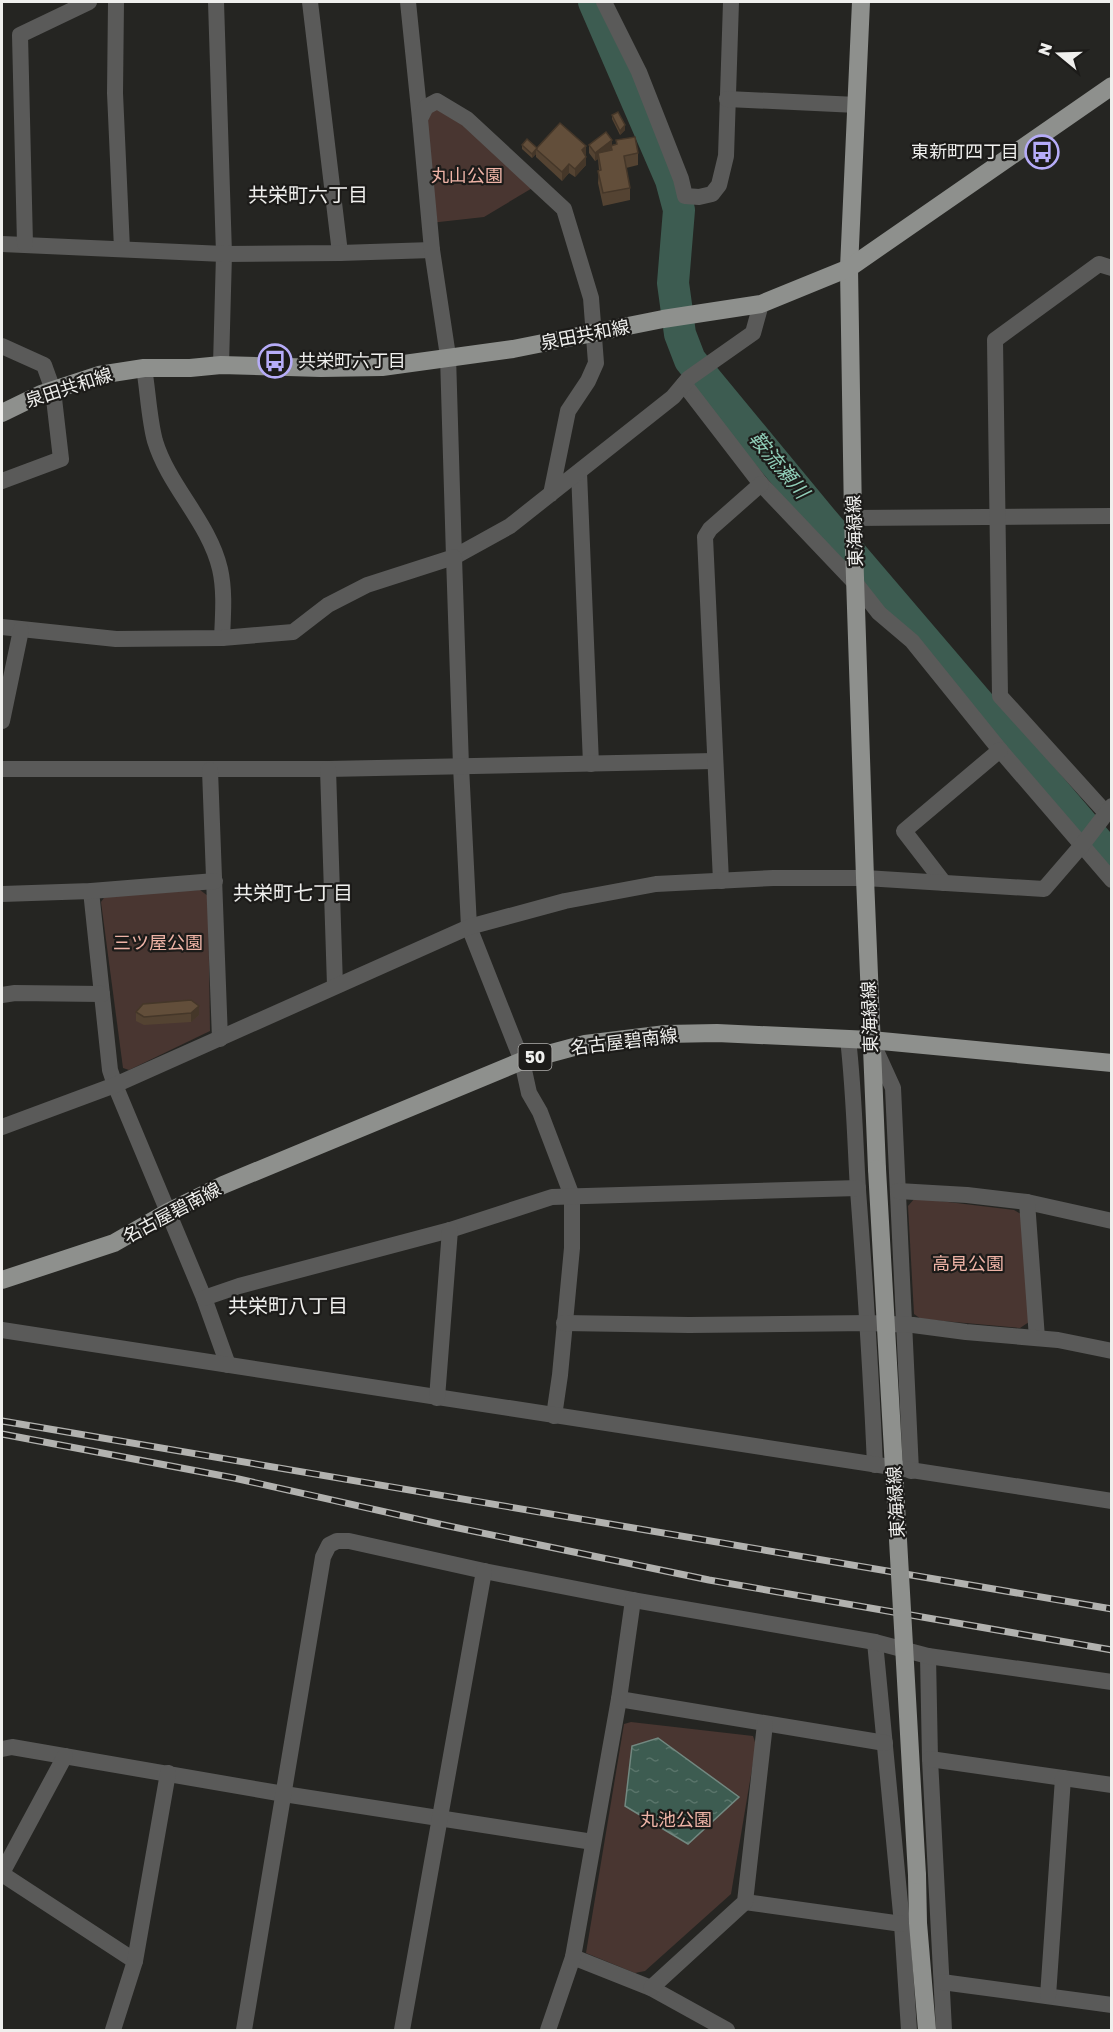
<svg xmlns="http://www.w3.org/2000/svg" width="1113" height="2032" font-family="'Golos Text','Noto Sans JP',sans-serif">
	<defs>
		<pattern id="water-ripples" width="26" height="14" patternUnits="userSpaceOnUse" patternTransform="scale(1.5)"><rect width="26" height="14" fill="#3d5c51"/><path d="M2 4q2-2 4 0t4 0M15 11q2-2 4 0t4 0" fill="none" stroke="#59746a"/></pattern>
	</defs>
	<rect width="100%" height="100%" fill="#252522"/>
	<g fill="#493631">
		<polygon points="437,101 539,184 484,217 430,223 426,107"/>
		<polygon points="200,890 208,896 210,1031 129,1070 123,1068 101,902 106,895"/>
		<polygon points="915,1198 1014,1210 1021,1214 1029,1322 1020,1328 921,1319 914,1314 908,1206"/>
		<polygon points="631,1722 753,1736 756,1745 731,1894 645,1971 635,1973 586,1953 624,1724"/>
	</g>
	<polygon fill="url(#water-ripples)" stroke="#728880" stroke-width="1.5" points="658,1738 739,1797 688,1844 625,1806 632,1746"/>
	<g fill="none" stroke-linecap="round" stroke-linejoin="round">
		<polyline stroke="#3d5c51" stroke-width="32" points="594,2 671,180 679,210 673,283 680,334 690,360 823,521 1112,859"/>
		<g stroke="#5a5a59" stroke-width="16">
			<polyline points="116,2 115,93 122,249"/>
			<polyline points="216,2 224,254 221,365"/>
			<polyline points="310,2 340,253"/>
			<polyline points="408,2 420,119"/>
			<polyline points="604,2 639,72 681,179 685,196 699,197 712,194 719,185 726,156 731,2"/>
			<polyline points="727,99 857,105"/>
			<polyline points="2,244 224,254 340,253 432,250"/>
			<polyline points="25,244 20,35 89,2"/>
			<polyline points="2,346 44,365 53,390 61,459 2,481"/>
			<path d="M144,368c4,23 5,51 11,73 14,46 54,81 65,128 5,22 3,46 2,69"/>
			<polyline points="684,384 761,484 857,585 879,613 912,641 1000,750 1112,880"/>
			<polyline points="579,472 591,764"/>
			<polyline points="551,494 568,411 588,381 596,363 591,298 564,209 467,119 437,101 426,107 420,119 432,250 448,356 454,557 510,526 673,397 689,378 753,333 761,304"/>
			<polyline points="853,518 1112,516"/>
			<polyline points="2,627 116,639 222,638 293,632 328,605 367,585 454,557 461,766 469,927 522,1061 529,1093 540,1112 572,1196 572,1248 560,1375 554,1416"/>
			<polyline points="2,721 21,630"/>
			<polyline points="2,769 328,769 714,761"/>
			<polyline points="328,769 335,986"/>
			<polyline points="210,770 220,1039"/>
			<polyline points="1106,813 1000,696 995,340 1099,264 1112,268"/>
			<polyline points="721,881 705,537 710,529 761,484"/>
			<polyline points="944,883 904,831 1000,750"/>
			<polyline points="91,891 110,1070 115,1085 204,1298 228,1365"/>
			<polyline points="2,894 91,891 215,881"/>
			<polyline points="2,995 15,993 102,994"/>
			<path d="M848,1039c6,51 7,101 10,151 7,92 13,183 17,275"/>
			<polyline points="873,1044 893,1088 911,1471"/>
			<polyline points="2,1127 115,1085 469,927 565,901 656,884 773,878 865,878 1044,889 1082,845 1112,806"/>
			<polyline points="898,1191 967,1195 1027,1202 1112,1221"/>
			<polyline points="1027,1202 1037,1338"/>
			<polyline points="204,1298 239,1286 450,1230 552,1197 858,1188"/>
			<polyline points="564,1323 689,1325 869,1323 913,1325 966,1332 1058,1340 1112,1351"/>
			<polyline points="2,1330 1112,1501"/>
			<polyline points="437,1398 450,1230"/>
			<polyline points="875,1642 902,1924 909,2030"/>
			<polyline points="928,1656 930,1759 944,2030"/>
			<polyline points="619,1699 885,1743"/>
			<polyline points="2,1749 12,1747 284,1794 593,1842"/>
			<polyline points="930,1759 1112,1785"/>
			<polyline points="2,1873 65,1756"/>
			<polyline points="2,1874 135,1961"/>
			<polyline points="745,1902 902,1924"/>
			<polyline points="573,1957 651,1988 727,2030"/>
			<polyline points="942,1982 1112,2005"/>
			<polyline points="651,1988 745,1902 765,1724"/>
			<polyline points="1048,1996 1063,1778"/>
			<polyline points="113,2030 135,1961 168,1773"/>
			<polyline points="244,2030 323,1557 329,1545 337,1541 349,1541 484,1571 633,1600 875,1642 928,1656 1112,1682"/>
			<polyline points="402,2030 484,1571"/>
			<polyline points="548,2030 573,1957 619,1699 633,1600"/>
		</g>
		<g stroke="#8e908d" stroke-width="18">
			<polyline points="861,2 849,268 853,518 865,878 877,1169"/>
			<polyline points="2,413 41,394 99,375 144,368 190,368 221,365 321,368 382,367 513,349 663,319 761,304 849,268 1112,86"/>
			<polyline points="2,1280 114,1243 168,1212 223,1185 522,1061 585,1044 666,1034 717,1033 871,1040 1112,1063"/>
			<polyline points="917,1875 918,1923 927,2030"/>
		</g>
		<defs>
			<g id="rail">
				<polyline points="2,1421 1112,1609"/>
				<polyline points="2,1434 234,1478 439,1524 709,1580 1112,1650"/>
			</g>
		</defs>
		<use href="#rail" stroke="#b2b2af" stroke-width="7"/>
		<use href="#rail" stroke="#1c1b19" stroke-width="4.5" stroke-dasharray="14" stroke-linecap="butt"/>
		<polyline stroke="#8e908d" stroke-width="18" points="877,1169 917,1875"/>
	</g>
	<g fill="#544332">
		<polygon points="612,115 625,130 620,135 612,119"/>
		<polygon points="616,140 638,153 638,165 626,168 630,188 630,200 603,206 598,183 599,170 598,159 595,161 589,153 589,145 612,145 616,144"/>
		<polygon points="522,145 586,154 585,155 586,165 575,177 569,173 562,181 536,157 536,154 532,158 522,149"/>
		<polygon points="143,1004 199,1015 191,1022 144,1025 136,1021 136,1012"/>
	</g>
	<g fill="#453729">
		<polygon points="625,125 625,130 620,135 620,131"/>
		<polygon points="612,140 612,148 611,146 611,149 599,158 598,153 598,159 595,161 595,153"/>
		<polygon points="586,146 586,154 582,158 582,150"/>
		<polygon points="536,150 536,154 532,158 532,154"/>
		<polygon points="586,157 586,165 575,177 575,169"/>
		<polygon points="569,164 569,173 562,181 562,172"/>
		<polygon points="199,1006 199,1015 191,1022 191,1013"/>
	</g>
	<g fill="#624e3a" stroke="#453729" stroke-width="1.5">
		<polygon points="618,112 625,125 620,131 612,115"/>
		<polygon points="560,123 586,146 582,150 586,157 575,169 569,164 562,172 536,149"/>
		<polygon points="606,132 612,140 595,153 589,145"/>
		<polygon points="635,137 638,153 624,156 630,188 603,193 598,171 601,170 598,153 612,150 611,146 617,144 616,140"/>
		<polygon points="527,139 537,148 532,154 522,145"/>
		<polygon points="191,1000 199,1006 191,1013 144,1017 136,1012 143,1004"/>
	</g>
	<defs>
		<symbol id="bus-ring" viewBox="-11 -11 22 22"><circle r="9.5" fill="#1c1b19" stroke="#b6acf8" stroke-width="1.5"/><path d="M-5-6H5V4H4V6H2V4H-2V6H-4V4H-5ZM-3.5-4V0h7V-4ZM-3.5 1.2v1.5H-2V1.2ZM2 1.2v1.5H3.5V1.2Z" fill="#b6acf8"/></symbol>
	</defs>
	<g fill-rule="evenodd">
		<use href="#bus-ring" x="1023" y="133" width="38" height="38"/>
		<use href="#bus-ring" x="256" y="342" width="38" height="38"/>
	</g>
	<g text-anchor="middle" stroke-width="4.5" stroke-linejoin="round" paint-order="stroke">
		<rect fill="#1c1b19" stroke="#b0afad" stroke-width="1.5" x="518.5" y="1044" width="33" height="26" rx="4.5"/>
		<g font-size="16" font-weight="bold" fill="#efefed">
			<text x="535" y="1063">50</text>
		</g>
		<g font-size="18" fill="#efefed" stroke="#1c1b19" text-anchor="end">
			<text x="1019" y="158">東新町四丁目</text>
			<text x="298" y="367" text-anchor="start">共栄町六丁目</text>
		</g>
		<g font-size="18" fill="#eeb3a6" stroke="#1c1b19">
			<text x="467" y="182">丸山公園</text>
			<text x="158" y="949">三ツ屋公園</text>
			<text x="968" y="1270">高見公園</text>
			<text x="676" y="1826">丸池公園</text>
		</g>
		<g font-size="18" fill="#efefed" stroke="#1c1b19">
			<text transform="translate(585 335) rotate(-11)" y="6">泉田共和線</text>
			<text transform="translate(69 388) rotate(-18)" y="6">泉田共和線</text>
			<text transform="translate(855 531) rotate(-92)" y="6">東海緑線</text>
			<text transform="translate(870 1017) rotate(-92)" y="6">東海緑線</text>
			<text transform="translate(624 1042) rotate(-7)" y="6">名古屋碧南線</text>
			<text transform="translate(172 1213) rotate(-28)" y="6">名古屋碧南線</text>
			<text transform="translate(896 1502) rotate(-93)" y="6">東海緑線</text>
		</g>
		<g font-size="20" fill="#efefed" stroke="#1c1b19">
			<text x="308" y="202">共栄町六丁目</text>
			<text x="293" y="900">共栄町七丁目</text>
			<text x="288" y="1313">共栄町八丁目</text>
		</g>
		<g font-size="20" font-style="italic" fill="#91cfb9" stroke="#1c1b19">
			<text transform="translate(779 465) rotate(50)" y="7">鞍流瀬川</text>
		</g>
	</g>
	<rect width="1113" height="2032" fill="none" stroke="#efefed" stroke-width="6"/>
	<g transform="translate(1059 54) rotate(289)" stroke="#1c1b19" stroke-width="4.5" paint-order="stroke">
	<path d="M0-4.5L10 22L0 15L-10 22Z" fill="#efefed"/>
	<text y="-9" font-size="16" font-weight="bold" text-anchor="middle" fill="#efefed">N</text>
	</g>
</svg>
